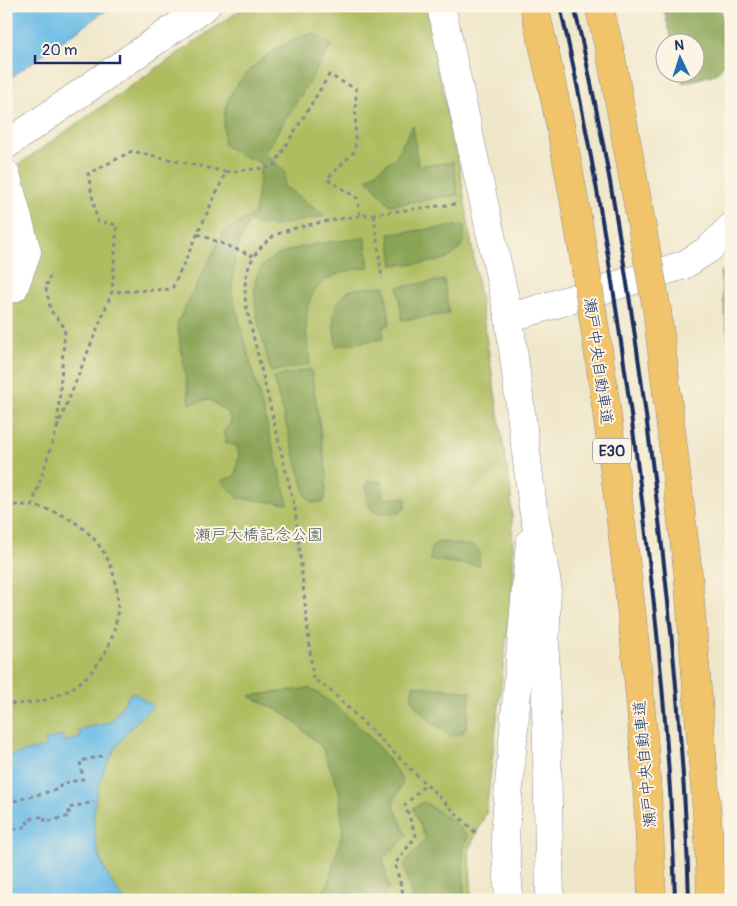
<svg xmlns="http://www.w3.org/2000/svg" width="737" height="906" font-family="Pangolin,'Klee One',sans-serif">
	<rect width="100%" height="100%" fill="#fcf5e5"/>
	<filter id="ink" filterUnits="userSpaceOnUse"><feTurbulence type="fractalNoise" baseFrequency=".02" numOctaves="2"/><feDisplacementMap in="SourceGraphic" scale="10" xChannelSelector="R" yChannelSelector="G"/><feConvolveMatrix kernelMatrix="1 2 1 2 8 2 1 2 1" color-interpolation-filters="sRGB"/></filter>
	<filter id="wash" filterUnits="userSpaceOnUse"><feTurbulence type="fractalNoise" baseFrequency=".0096" numOctaves="4" result="noise"/><feDisplacementMap in="SourceGraphic" scale="20" xChannelSelector="R" yChannelSelector="G"/><feGaussianBlur stdDeviation="1.12" result="paint"/><feColorMatrix in="noise" values="0 0 0 0 0 0 0 0 0 0 0 0 0 0 0 0 0 1.4 0 .05"/><feComposite in="paint" operator="in"/></filter>
	<g filter="url(#wash)">
		<rect width="100%" height="100%" fill="#f0e7ca"/>
		<polygon fill="#aebd60" stroke="#64765f" points="246,6 426,6 460,171 511,494 514,575 486,813 469,849 472,900 6,900 6,173"/>
		<g fill="#8aa456" stroke="#526a5a">
			<polygon points="663,6 720,6 729,58 716,74 683,83 680,73 694,72 694,42 672,42"/>
			<path d="M314,34l18,11 -67,107 20,20 -1,14 41,30 -50,10 -26,-4 -14,32 -3,39 56,211 -50,-6 -17,-17 14,-5 4,-21 -2,-9 -11,-3 -3,-11 8,-10 -2,-8 -20,-15 -19,5 -13,-81 47,-91 31,-19 6,-50 -23,-9 -14,-9c0,-12 -1,-26 2,-38 7,-31 58,-70 88,-73z"/>
			<polygon points="413,125 418,166 453,162 458,195 390,205 367,179 396,157"/>
			<path d="M464,225c5,43 -41,37 -71,40l-4,-31z"/>
			<path d="M365,238l4,29c-67,9 -67,38 -59,97l-39,8c-6,-26 -21,-69 -15,-94 8,-34 81,-36 109,-40z"/>
			<polygon points="731,264 731,364 720,272"/>
			<polygon points="444,280 449,314 402,320 398,287"/>
			<path d="M385,286l5,38 -7,3v12l-47,7c-2,-18 -8,-44 13,-55 9,-4 25,-3 36,-5z"/>
			<polygon points="311,369 327,475 325,501 312,503 306,496 273,377"/>
			<path d="M382,481l1,18 22,-2c1,4 2,8 -1,12 -6,8 -31,7 -35,-3 -3,-6 -2,-16 -3,-24z"/>
			<polygon points="443,542 474,546 479,550 480,566 430,560 431,549 436,543"/>
			<path d="M413,685l58,7 -5,36 -3,5 -12,3c-9,-5 -35,-26 -38,-35 -2,-5 -1,-11 0,-16z"/>
			<path d="M310,688c35,22 73,58 93,94l-10,22 14,32 -24,23 6,29 -9,12h-64l11,-13 16,-57 -4,-40 -17,-43 -38,-34 -35,-17z"/>
			<polygon points="424,802 454,822 468,836 463,850 464,900 412,900 404,864 426,839 413,808"/>
		</g>
		<g fill="#6bbce6" stroke="#4376a2">
			<polygon points="6,6 112,6 6,81"/>
			<path d="M132,692l21,14c-61,51 -82,129 -29,194h-118v-144l40,-9 -1,-7 18,-4 1,6 16,-4 -1,-8 32,-8z"/>
		</g>
	</g>
	<g filter="url(#ink)">
		<g fill="none" stroke-linecap="round" stroke-linejoin="round">
			<defs>
				<g id="minor">
					<polyline points="441,6 509,318 533,508 547,584 545,657 550,900"/>
					<polyline points="6,145 206,6"/>
					<polyline points="6,174 27,252 14,288 6,290"/>
					<polyline points="509,318 684,265 709,249 731,227"/>
					<polyline points="509,900 505,833 530,542"/>
				</g>
			</defs>
			<use href="#minor" stroke="#868b94" stroke-width="29"/>
			<g stroke="#868b94" stroke-width="3" stroke-dasharray="4 4" stroke-linecap="butt">
				<polyline points="226,172 273,167 329,75 356,89 355,151 327,179 357,198 360,217"/>
				<path d="M455,204c-35,5 -166,16 -187,36 -22,21 -25,38 -22,66l49,203 18,170 16,10 148,145"/>
				<polyline points="374,215 382,279"/>
				<polyline points="198,234 253,256"/>
				<polyline points="57,428 112,292 117,225 97,221 88,174 132,151 226,172 172,289 112,292"/>
				<path d="M6,506c19,-3 39,1 56,9 72,34 74,134 7,175 -18,10 -42,16 -63,13"/>
				<polyline points="32,506 57,428 65,328 51,311 45,284 50,283 49,276"/>
				<polyline points="6,803 59,789 61,784 83,779 80,761 102,756"/>
				<polyline points="6,831 28,826 27,820 44,816 45,822 70,816 68,808 94,802"/>
				<polyline points="402,900 404,897 395,864 416,836 405,805 426,784"/>
			</g>
			<use href="#minor" stroke="#fff" stroke-width="28"/>
			<g stroke="#1b2f5e" stroke-width="4">
				<path d="M560,6c34,147 57,297 76,447 19,148 35,297 39,447"/>
				<path d="M574,6c35,150 59,303 78,456 18,145 33,292 37,438"/>
			</g>
			<defs>
				<g id="highway-bridge">
					<path d="M534,6c35,144 58,291 77,438 20,151 37,303 41,456"/>
					<polyline points="599,6 611,56 657,310 688,573 709,841 711,900"/>
				</g>
			</defs>
			<use href="#highway-bridge" stroke="#868b94" stroke-width="29" stroke-linecap="butt"/>
			<use href="#highway-bridge" stroke="#f1c36a" stroke-width="28"/>
		</g>
	</g>
	<g text-anchor="middle" stroke-width="4" stroke-linejoin="round" paint-order="stroke">
		<rect fill="#fcf5e5" stroke="#5e6a86" stroke-width="1" x="593" y="438.5" width="38" height="25" rx="4"/>
		<g font-size="15" font-weight="bold" fill="#1b2f5e">
			<text x="612" y="456">E30</text>
		</g>
		<g font-size="16" fill="#1b2f5e" stroke="#fcf5e5">
			<text transform="translate(599 361) rotate(82)" y="6">瀬戸中央自動車道</text>
			<text transform="translate(644 764) rotate(-95)" y="6">瀬戸中央自動車道</text>
		</g>
		<g font-size="16" fill="#475a5f" stroke="#fcf5e5">
			<text x="259" y="540">瀬戸大橋記念公園</text>
		</g>
	</g>
	<rect width="737" height="906" fill="none" stroke="#fcf5e5" stroke-width="25"/>
	<g transform="translate(680 58) rotate(356)"><circle r="24" fill="#fcf5e5" stroke="#a2a6af"/>
	<path d="M0-4L9 19L0 12L-9 19Z" fill="#1f6fb2"/>
	<text y="-8" font-size="14" font-weight="bold" text-anchor="middle" fill="#1b2f5e">N</text>
	</g>
	<path d="M35 55v8h85v-8" fill="none" stroke="#1b2f5e" stroke-width="2.5"/>
	<text x="42" y="55" font-size="15" fill="#1b2f5e" stroke="#fcf5e5" stroke-width="4" paint-order="stroke">20 m</text>
</svg>
